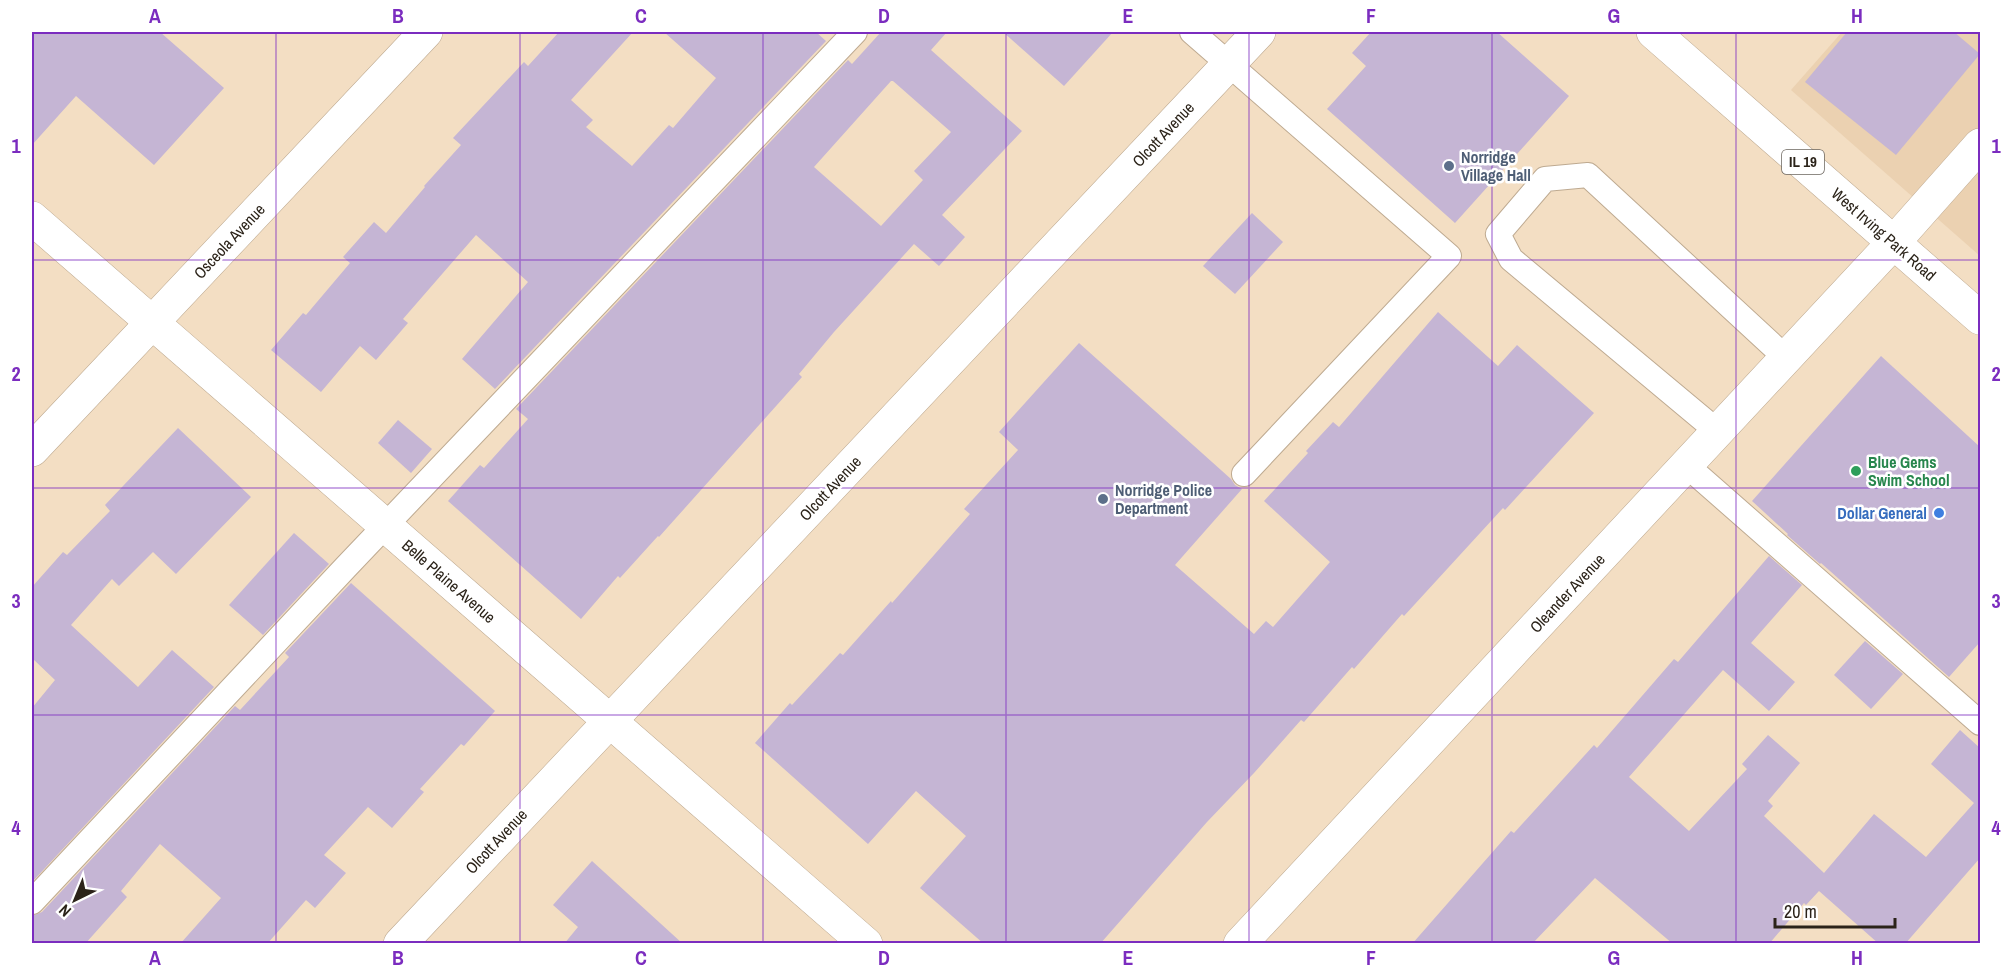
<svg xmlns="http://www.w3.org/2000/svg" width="2012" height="975" font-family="'Archivo Narrow',sans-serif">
	<rect width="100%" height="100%" fill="#f3dec3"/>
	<polygon fill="#ebd1b1" points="1842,32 1980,32 1980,256 1791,90"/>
	<g fill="#c5b5d4" fill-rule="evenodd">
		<polygon points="32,32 160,32 224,88 154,165 76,96 32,145"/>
		<polygon points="559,32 633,32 571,100 593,120 586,127 632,166 669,125 673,128 716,78 664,32 816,32 826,41 495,389 462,359 528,282 476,235 403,319 408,323 376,360 360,346 321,392 271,350 303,313 306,315 350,263 343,257 374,222 386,233 425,187 424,186 461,145 453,138 524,62 528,66"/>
		<path d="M881,32h66l-16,18 91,81 -80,84 23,22 -26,29 -25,-22 -80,88 -35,42 3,3 -143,160 -1,-1 -38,42 -2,-2 -37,43 -133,-118 32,-36 4,3 44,-49 -12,-10 332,-349 4,4zM891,81h2l58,51 -37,39 9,9 -42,46 -67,-59z"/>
		<polygon points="1003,32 1113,32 1064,86"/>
		<polygon points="1371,32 1497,32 1569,96 1455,223 1327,109 1366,66 1352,53"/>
		<polygon points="1847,32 1954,32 1980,54 1896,155 1805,82"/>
		<polygon points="1252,213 1283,242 1235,294 1203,266"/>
		<polygon points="1438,312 1498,366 1517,345 1594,413 1505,510 1503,508 1404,616 1402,614 1354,669 1352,667 1304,722 1301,720 1254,773 1207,822 1100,944 984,944 920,888 966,836 916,791 868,844 755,743 790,703 792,705 840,653 843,655 891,601 892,603 970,514 964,509 1018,450 999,432 1079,343 1231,479 1235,485 1242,489 1175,565 1254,634 1266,621 1273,627 1330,562 1264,501 1308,453 1306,451 1333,422 1339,427"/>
		<polygon points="1881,356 1980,447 1980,642 1949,677 1821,563 1820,564 1787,535 1788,534 1752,501"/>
		<polygon points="398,420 432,449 411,473 378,443"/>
		<polygon points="178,428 251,497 176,574 153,552 119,586 112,579 71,625 138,687 172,650 214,687 32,882 32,708 55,680 32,658 32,587 63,552 67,555 110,511 105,505"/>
		<polygon points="294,533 329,564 263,635 229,605"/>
		<polygon points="1769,556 1802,585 1751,643 1795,682 1769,711 1723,670 1629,777 1689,831 1747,769 1742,764 1768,735 1800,763 1768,801 1773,806 1764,816 1824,873 1874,814 1926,857 1974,803 1931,764 1960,730 1980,748 1980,858 1905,944 1879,944 1819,891 1806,905 1804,903 1769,944 1673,944 1595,878 1532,944 1412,944 1511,831 1514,833 1594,745 1597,748 1674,659 1678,662"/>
		<polygon points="351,583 495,711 464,746 461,744 420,789 424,792 392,828 368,807 324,855 346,873 315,908 306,900 267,944 180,944 221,898 160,844 121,891 127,897 85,944 32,944 32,916 42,912 235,706 240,710 289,657 285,653"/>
		<polygon points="1865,641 1903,674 1871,709 1834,675"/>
		<polygon points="592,861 683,944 564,944 578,927 553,905"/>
	</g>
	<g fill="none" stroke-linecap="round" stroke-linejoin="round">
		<defs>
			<g id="lane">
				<polyline points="1192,32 1449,256 1244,474"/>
				<polyline points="1717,431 1511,259 1498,234 1545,179 1588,175 1786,358"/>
				<polyline points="1686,465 1980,723"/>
				<polyline points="32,902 345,568 855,32"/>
			</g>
			<g id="street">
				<polyline points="32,218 866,944"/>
				<polyline points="32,450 426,32"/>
				<polyline points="400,944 1259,32"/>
				<polyline points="1240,944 1894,242 1980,145"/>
			</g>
			<polyline id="primary" points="1653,32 1980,318"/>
		</defs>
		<use href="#lane" stroke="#beaa91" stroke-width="26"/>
		<use href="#street" stroke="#beaa91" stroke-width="34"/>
		<use href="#primary" stroke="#beaa91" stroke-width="34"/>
		<use href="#lane" stroke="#fff" stroke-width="24"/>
		<use href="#street" stroke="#fff" stroke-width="33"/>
		<use href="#primary" stroke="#fff" stroke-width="33"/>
	</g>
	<path fill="none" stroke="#7b2cbf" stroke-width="1.5" stroke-opacity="0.55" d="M276,32v912M520,32v912M763,32v912M1006,32v912M1249,32v912M1492,32v912M1736,32v912M32,260h1948M32,488h1948M32,715h1948"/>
	<g fill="#5c6f8a" stroke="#fff" stroke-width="2">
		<circle cx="1449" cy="166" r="6"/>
		<circle cx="1103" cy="499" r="6"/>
	</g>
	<circle fill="#2e9e5b" stroke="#fff" stroke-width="2" cx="1856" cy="471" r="6"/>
	<circle fill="#3f7fe0" stroke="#fff" stroke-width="2" cx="1939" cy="513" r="6"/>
	<g text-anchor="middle" stroke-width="5" stroke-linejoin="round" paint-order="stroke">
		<rect fill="#fff" stroke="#6b655e" stroke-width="1.5" x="1782" y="150" width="42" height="24" rx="4.5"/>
		<g font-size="15" font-weight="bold" fill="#2b2319">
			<text x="1803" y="167">IL 19</text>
		</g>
		<g font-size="16" fill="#2b2319" stroke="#fff">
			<text transform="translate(1163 134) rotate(-47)" y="6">Olcott Avenue</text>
			<text transform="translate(1884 234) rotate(41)" y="6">West Irving Park Road</text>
			<text transform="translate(229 241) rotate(-47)" y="6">Osceola Avenue</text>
			<text transform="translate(830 488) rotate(-47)" y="6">Olcott Avenue</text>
			<text transform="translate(449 581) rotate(41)" y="6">Belle Plaine Avenue</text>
			<text transform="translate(1567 593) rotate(-47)" y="6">Oleander Avenue</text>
			<text transform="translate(496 841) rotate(-47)" y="6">Olcott Avenue</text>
		</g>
		<g font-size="16" font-weight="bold" fill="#4e5e75" stroke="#fff" text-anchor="start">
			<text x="1461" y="163">Norridge<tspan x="1461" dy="18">Village Hall</tspan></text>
			<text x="1115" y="496">Norridge Police<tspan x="1115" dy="18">Department</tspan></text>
		</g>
		<g font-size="16" font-weight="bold" fill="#27864d" stroke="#fff" text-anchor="start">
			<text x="1868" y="468">Blue Gems<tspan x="1868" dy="18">Swim School</tspan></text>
		</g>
		<g font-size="16" font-weight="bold" fill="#366cbe" stroke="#fff" text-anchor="end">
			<text x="1927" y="519">Dollar General</text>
		</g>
	</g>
	<rect width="2012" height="975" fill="none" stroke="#ffffff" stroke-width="66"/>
	<g transform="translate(75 900) rotate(223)" stroke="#ffffff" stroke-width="4.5" paint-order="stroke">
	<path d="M0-4.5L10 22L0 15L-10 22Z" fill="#2b2319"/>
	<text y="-9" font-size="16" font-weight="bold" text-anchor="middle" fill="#2b2319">N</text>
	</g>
	<path d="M1775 918v9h120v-9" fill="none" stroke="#2b2319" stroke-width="3"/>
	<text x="1784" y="918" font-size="18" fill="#2b2319" stroke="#ffffff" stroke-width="4.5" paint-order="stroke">20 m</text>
	<rect x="33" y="33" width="1946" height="909" fill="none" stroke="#7b2cbf" stroke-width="2"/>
	<g font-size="20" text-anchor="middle" font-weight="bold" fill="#7b2cbf">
		<text x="155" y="23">A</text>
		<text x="398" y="23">B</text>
		<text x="641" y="23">C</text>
		<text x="884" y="23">D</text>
		<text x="1128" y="23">E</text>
		<text x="1371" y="23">F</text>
		<text x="1614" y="23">G</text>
		<text x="1857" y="23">H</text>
		<text x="16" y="153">1</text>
		<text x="1996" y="153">1</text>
		<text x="16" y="381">2</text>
		<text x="1996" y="381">2</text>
		<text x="16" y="608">3</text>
		<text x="1996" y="608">3</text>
		<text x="16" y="835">4</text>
		<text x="1996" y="835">4</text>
		<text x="155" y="965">A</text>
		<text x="398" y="965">B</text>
		<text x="641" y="965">C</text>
		<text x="884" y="965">D</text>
		<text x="1128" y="965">E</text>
		<text x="1371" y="965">F</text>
		<text x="1614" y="965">G</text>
		<text x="1857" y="965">H</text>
	</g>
</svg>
